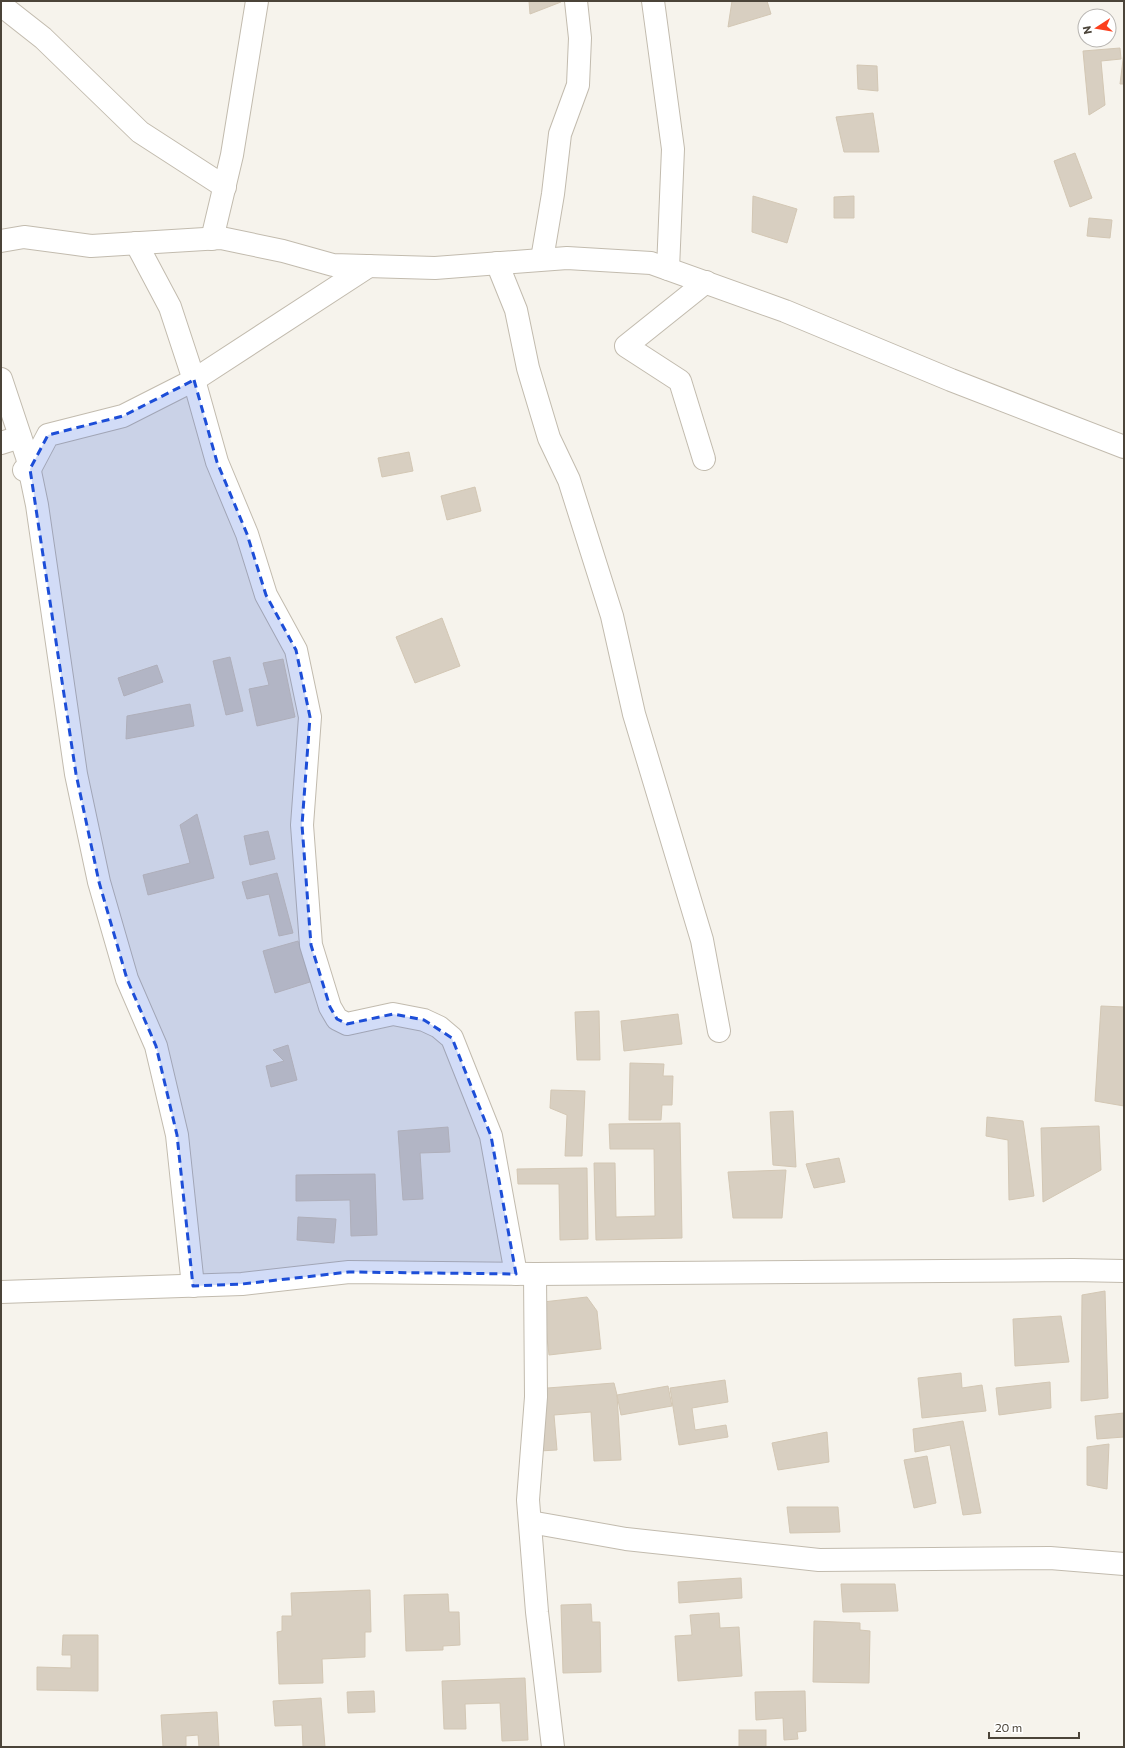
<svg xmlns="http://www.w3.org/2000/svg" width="1125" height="1748" font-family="Commissioner,sans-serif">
	<rect width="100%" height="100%" fill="#f6f3ec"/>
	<g fill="#d8cfc1" stroke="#d3c7b4">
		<polygon points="529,1 561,1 561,2 530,14"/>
		<polygon points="732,1 767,1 771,14 728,27"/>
		<polygon points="1120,48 1121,59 1101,61 1105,105 1089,115 1083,51"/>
		<polygon points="1124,52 1124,84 1120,84"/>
		<polygon points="857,65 877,66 878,91 858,89"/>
		<polygon points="873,113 879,152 844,152 836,117"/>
		<polygon points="1075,153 1092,198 1070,207 1054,161"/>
		<polygon points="753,196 797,209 787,243 752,232"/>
		<polygon points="854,196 854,218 834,218 834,197"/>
		<polygon points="1089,218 1112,220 1110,238 1087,236"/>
		<polygon points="409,452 413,471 382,477 378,458"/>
		<polygon points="475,487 481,511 447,520 441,496"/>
		<polygon points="442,618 460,666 415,683 396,637"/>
		<polygon points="230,657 243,711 226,715 213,661"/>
		<polygon points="283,659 295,717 257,726 249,689 269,685 263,663"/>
		<polygon points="157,665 163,682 124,696 118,678"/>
		<polygon points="190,704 194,726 126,739 127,716"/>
		<polygon points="197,814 214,878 148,895 143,875 190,863 180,825"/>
		<polygon points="268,831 275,859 250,865 244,836"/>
		<polygon points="277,873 293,933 279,936 269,894 247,899 242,882"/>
		<polygon points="298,941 310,982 275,993 263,951"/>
		<polygon points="1101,1006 1124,1007 1124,1106 1095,1101"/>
		<polygon points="599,1011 600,1060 577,1060 575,1012"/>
		<polygon points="678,1014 682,1044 624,1051 621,1021"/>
		<polygon points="288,1045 297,1080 271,1087 266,1066 284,1061 273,1050"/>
		<polygon points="630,1063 664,1064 663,1076 673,1076 672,1105 662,1105 661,1120 629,1120"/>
		<polygon points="551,1090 585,1091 582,1156 565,1156 567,1115 550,1108"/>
		<polygon points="793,1111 796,1167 773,1165 770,1112"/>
		<polygon points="987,1117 1023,1121 1034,1196 1009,1200 1008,1140 986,1136"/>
		<polygon points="680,1123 682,1238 596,1240 594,1163 615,1163 616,1217 655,1216 654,1149 610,1149 609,1124"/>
		<polygon points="1099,1126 1101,1170 1043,1202 1041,1128"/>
		<polygon points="448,1127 450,1152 420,1153 423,1199 403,1200 398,1131"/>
		<polygon points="839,1158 845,1182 814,1188 806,1164"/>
		<polygon points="587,1168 588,1239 560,1240 559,1184 518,1184 517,1169"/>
		<polygon points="786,1170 782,1218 733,1218 728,1172"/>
		<polygon points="375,1174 377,1235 351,1236 350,1200 296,1201 296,1175"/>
		<polygon points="298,1217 336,1219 334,1243 297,1240"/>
		<polygon points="1105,1291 1108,1398 1081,1401 1082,1295"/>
		<polygon points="587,1297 597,1311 601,1349 549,1355 543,1302"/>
		<polygon points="1061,1316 1069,1362 1015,1366 1013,1319"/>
		<polygon points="961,1373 962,1388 982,1385 986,1411 922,1418 918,1378"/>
		<polygon points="725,1380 728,1402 692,1408 695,1430 726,1425 728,1437 679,1445 670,1388"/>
		<polygon points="1050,1382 1051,1408 999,1415 996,1388"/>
		<polygon points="614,1383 617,1395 621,1460 594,1461 591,1412 554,1415 557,1450 539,1451 534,1389"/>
		<polygon points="668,1386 672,1406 621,1415 617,1395"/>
		<polygon points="1124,1413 1124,1437 1097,1439 1095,1416"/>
		<polygon points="963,1421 981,1513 963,1515 950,1445 915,1452 913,1429"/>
		<polygon points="827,1432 829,1462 778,1470 772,1443"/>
		<polygon points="1109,1444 1107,1489 1087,1485 1087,1447"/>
		<polygon points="927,1456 936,1503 914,1508 904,1460"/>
		<polygon points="787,1507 838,1507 840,1532 790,1533"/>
		<polygon points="741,1578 742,1598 679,1603 678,1582"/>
		<polygon points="841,1584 895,1584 898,1611 843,1612"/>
		<polygon points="370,1590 371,1632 365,1632 365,1657 322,1659 323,1683 279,1684 277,1632 282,1631 282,1616 292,1616 291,1593"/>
		<polygon points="448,1594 449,1612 459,1612 460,1645 443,1646 443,1650 406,1651 404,1595"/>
		<polygon points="591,1604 592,1622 600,1622 601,1672 563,1673 561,1605"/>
		<polygon points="719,1613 720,1628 739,1627 742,1676 678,1681 675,1636 692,1635 690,1615"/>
		<polygon points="814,1621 860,1623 860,1630 870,1631 869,1683 813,1682"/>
		<polygon points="63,1635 98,1635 98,1691 37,1690 37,1667 71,1668 71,1655 62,1655"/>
		<polygon points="525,1678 528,1740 502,1741 500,1703 465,1704 466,1729 444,1729 442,1681"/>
		<polygon points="374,1691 375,1712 348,1713 347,1692"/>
		<polygon points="805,1691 806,1731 797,1732 798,1739 784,1740 783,1718 756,1720 755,1692"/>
		<polygon points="321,1698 325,1747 303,1747 302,1725 275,1726 273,1701"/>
		<polygon points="217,1712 219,1747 199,1747 198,1735 186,1736 186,1747 163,1747 161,1715"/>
		<rect x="739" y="1730" width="27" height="17"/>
	</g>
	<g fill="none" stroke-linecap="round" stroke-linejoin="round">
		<defs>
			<g id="minor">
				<polyline points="653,1 673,149 668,269"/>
				<polyline points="1,5 43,38 140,132 225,187"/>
				<polyline points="212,239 232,155 257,1"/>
				<polyline points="1,241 24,237 91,246 221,238 283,251 333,265 435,268 567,258 651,263 785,311 951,380 1124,447"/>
				<polyline points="136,243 170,307 194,380 217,462 247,534 266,595 296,650 310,717 302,825 311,945 330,1007 337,1019 347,1024 393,1014 424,1020 439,1027 452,1038 491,1136 516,1274"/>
				<polyline points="542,259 553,194 560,134 578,85 580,38 576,1"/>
				<polyline points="497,263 516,310 528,368 549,438 569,480 612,616 634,714 702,940 719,1031"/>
				<polyline points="1,379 27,457 37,505 76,774 99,882 127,979 156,1046 177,1135 193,1286"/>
				<polyline points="1,443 20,437"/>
				<polyline points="704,459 680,381 626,346 706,282"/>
				<polyline points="24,470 30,469 48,435 123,416 194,380 369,266"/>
				<polyline points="535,1274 536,1397 528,1500 537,1612 553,1747"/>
				<polyline points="1,1292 242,1284 349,1272 535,1274 1073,1270 1124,1271"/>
				<polyline points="530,1522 626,1539 819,1560 1050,1558 1124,1564"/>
			</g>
		</defs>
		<use href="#minor" stroke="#c2bbae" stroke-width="24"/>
		<use href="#minor" stroke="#fff" stroke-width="22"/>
	</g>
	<path fill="#1d4ed8" fill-opacity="0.2" stroke="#1d4ed8" stroke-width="3" stroke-dasharray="8 5" stroke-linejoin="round" d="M194,380l23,82 30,72 19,61 30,55 14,67 -8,108 9,120 19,62 7,12 10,5 46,-10 31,6 28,18 39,98 25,138 -167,-2 -107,12 -49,2 -16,-151 -21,-89 -29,-67 -28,-97 -23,-108 -46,-305 18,-34 75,-19z"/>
	<rect width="1125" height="1748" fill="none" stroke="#4b4439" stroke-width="4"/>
	<g transform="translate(1097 28) rotate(258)"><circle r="19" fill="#ffffff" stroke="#b7b4b0"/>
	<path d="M0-3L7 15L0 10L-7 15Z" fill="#fc3f1d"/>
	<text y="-6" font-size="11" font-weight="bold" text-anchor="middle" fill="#4b4439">N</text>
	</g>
	<path d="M989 1732v6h90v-6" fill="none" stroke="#4b4439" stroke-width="2"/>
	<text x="995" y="1732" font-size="12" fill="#4b4439" stroke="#ffffff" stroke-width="3" paint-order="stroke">20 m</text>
</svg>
